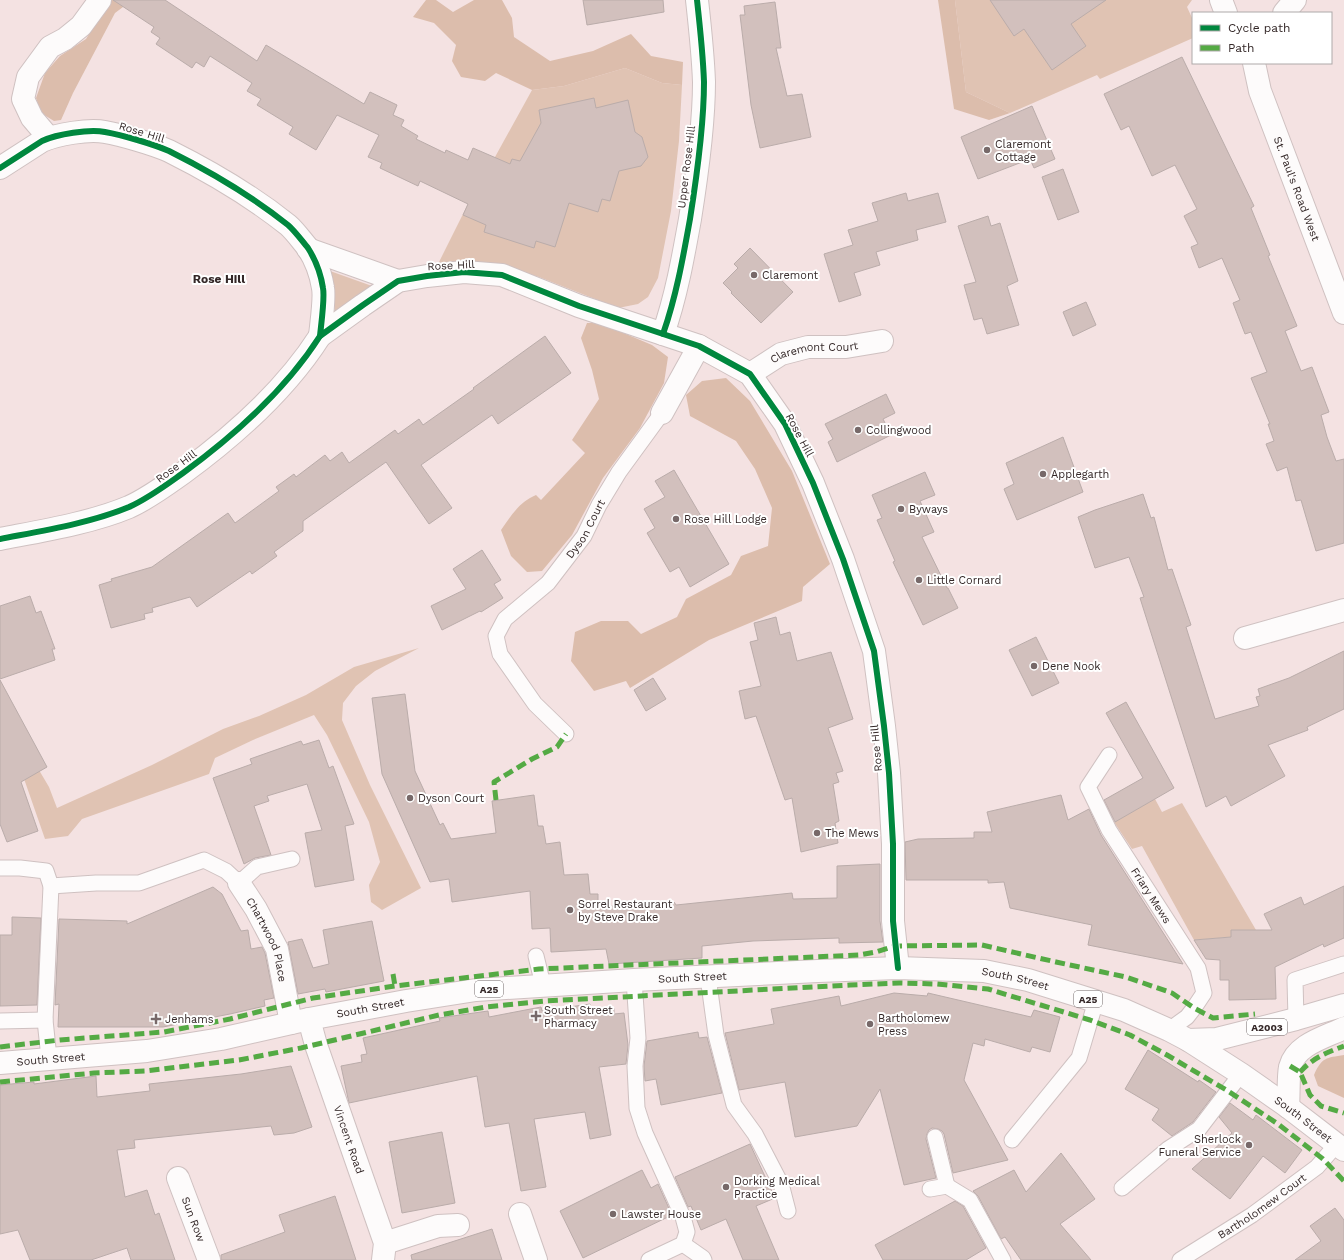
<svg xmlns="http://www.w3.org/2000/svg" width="1344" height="1260" font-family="'Work Sans',sans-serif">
	<rect width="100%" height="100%" fill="#f4e2e2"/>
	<g fill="#e0c3b3">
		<polygon points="955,0 1192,0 1187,7 1193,20 1193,38 1100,79 1097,75 1010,113 966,92"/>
		<polygon points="625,68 662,83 682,85 679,141 671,211 658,278 648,297 638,304 618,308 539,277 493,263 438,264 477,186 495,157 532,90 564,86"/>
		<polygon points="330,271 372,286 335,311"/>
		<polygon points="419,648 375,671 356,686 343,703 342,720 370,785 421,888 382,910 371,902 369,885 380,862 369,822 327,735 314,715 253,740 215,758 209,774 82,819 68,836 45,839 22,773 20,738 49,787 57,808 152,765 223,729 259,716 306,695 354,667"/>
		<polygon points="1155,799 1162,812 1182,803 1256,930 1231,930 1231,937 1194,940 1142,846 1132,849 1114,822"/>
	</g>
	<g fill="#dcbdac">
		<polygon points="110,0 128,0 123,7 115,13 73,93 61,120 54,121 41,113 36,98 45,73 60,56 86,39"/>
		<polygon points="426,0 436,0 453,12 474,0 502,0 512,18 514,37 550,61 593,51 631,34 651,56 683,62 682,85 662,83 625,68 564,86 532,90 496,73 485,81 461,77 452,61 456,45 434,23 413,17"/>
		<polygon points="938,0 955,0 966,92 1010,113 989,120 954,109"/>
		<path d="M587,323h13l52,22 16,12 -4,26 -24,45 -37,50 -31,57 -30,36 -15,1 -16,-16 -10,-26c10,-14 18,-28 35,-35l5,5 44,-47 -13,-13 27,-41 -7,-29 -11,-32z"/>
		<polygon points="726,378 750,401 792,471 830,564 803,587 802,601 709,640 630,688 626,681 594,691 571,661 575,632 601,621 628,621 641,634 677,617 686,599 731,575 741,556 768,546 772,508 755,469 736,441 690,416 686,395 702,381"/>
		<path d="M1344,1055v43l-26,-12 -4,-11c8,-18 12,-17 30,-20z"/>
	</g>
	<g fill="#d2c0bd" stroke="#baacaa">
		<polygon points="113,0 165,0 257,61 266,45 364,104 370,92 397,105 393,115 404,120 401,126 418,136 416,139 445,153 446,150 468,160 473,148 510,164 512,159 520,161 541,123 539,110 594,98 596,108 628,100 635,132 642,137 648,157 641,166 619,171 610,201 602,199 598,212 569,203 555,247 536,241 534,248 484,232 486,225 463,215 468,204 420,181 418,186 380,168 382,163 368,157 379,135 337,115 316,150 289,134 293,127 257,105 261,99 247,91 252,83 210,56 204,67 196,62 192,68 156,44 160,38 151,32 154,27"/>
		<polygon points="583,0 663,0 664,12 587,25"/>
		<polygon points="990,0 1106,0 1071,24 1086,46 1052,70 1024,29 1014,36"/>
		<polygon points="775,2 781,48 776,48 787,96 802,94 811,137 760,148 751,105 740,15 745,15 744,6"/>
		<polygon points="1182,57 1254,206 1251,208 1270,255 1268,256 1297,326 1285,331 1301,371 1312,367 1329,412 1321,415 1327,437 1336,461 1344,459 1344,543 1316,551 1301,500 1296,501 1287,467 1277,471 1266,444 1274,441 1268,424 1270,424 1251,378 1267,372 1251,332 1245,334 1233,303 1240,300 1222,258 1199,268 1191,247 1198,244 1184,216 1197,209 1175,165 1152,176 1129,126 1121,130 1104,94"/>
		<polygon points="1032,106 1055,159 1034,168 1030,159 978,179 961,137"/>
		<polygon points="1063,169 1079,212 1058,220 1042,177"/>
		<polygon points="906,193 908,201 938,193 946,222 916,230 918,240 876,252 880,265 854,273 861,295 839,302 824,254 853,245 848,230 878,221 872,203"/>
		<polygon points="988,216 991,226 1000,223 1018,281 1007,286 1019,325 987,334 982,318 974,320 964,285 976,282 958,226"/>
		<polygon points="750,248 793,292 761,323 731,293 732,292 723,283 738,268 734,264"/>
		<polygon points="1086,302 1096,325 1073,336 1063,312"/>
		<polygon points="545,336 571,373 498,424 492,415 421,465 452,508 429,524 386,462 303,521 303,531 274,552 277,556 252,574 250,571 197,607 190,597 152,608 153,612 144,614 145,619 111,628 99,585 112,581 111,579 152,567 228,513 235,523 279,491 276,487 294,474 296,477 325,455 330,461 342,452 349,463 395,430 398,434 419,419 423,425 474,389 473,388"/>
		<polygon points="886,394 895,413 883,419 891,435 837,462 828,442 833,439 825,424"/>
		<polygon points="1063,437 1083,492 1017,520 1004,489 1014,484 1006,463"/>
		<polygon points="674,470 729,564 690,587 679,567 670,572 647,533 655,528 644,509 665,497 655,481"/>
		<polygon points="925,472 935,495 920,501 934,532 922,537 947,588 948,588 958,608 923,625 893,562 895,561 877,520 882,518 872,495"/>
		<polygon points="1143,494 1151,518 1154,517 1168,570 1172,569 1191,625 1186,627 1215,719 1259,706 1256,697 1260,696 1258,689 1289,678 1344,651 1344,709 1307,727 1308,730 1268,745 1285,776 1231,806 1226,796 1206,807 1140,598 1144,597 1129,557 1095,568 1078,517 1095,510"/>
		<polygon points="482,550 501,580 494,584 503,598 481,612 480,611 442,630 431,606 466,589 453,569"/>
		<polygon points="30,596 36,613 41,611 55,649 52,649 55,660 0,679 0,606"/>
		<polygon points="776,617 780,635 790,632 797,661 831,652 853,719 828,728 843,771 836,773 839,782 833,784 839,821 835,823 838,843 801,852 792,798 785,800 756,716 745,719 739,691 761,686 750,642 758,640 754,623"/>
		<polygon points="1036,637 1059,683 1032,696 1009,650"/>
		<polygon points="653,678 666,699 646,711 634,690"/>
		<polygon points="0,680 47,767 21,782 38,831 7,842 0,824"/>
		<polygon points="405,694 415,771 440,825 443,823 451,839 496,833 492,801 534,795 538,826 543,826 546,844 560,842 564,875 588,874 590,894 598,894 598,907 674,902 676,905 792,893 793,899 837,898 837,866 880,864 880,921 883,942 839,943 839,938 753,941 702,946 702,958 609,964 606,949 551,952 550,928 532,929 530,891 452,902 449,879 430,882 382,774 372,698"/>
		<polygon points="1126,702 1174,788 1115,822 1104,800 1143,778 1106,713"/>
		<polygon points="319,740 329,768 333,766 354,824 345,826 354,880 315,887 305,833 322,830 307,784 267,796 269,801 254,806 271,855 255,858 244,864 213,778 252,764 250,759 301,741 303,745"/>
		<polygon points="1061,795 1068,820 1089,809 1101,835 1183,964 1088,945 1092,925 1010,908 1004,882 988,883 988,880 906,880 905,842 918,839 974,838 974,832 992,832 987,812"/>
		<polygon points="1344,886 1344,938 1324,947 1323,944 1275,967 1276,999 1229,1000 1229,980 1220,980 1220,960 1206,959 1194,940 1231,937 1231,930 1272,930 1264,914 1301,897 1304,905"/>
		<polygon points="213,887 222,894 241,931 248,930 251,949 262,947 265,953 274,998 264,1000 265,1006 230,1014 163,1027 58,1027 59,1004 55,1005 59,919 127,921 127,924"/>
		<polygon points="12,917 41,918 37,1005 0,1006 0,935 12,935"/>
		<polygon points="372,921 384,981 326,992 325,989 298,994 288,942 302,939 313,968 329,964 323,930"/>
		<polygon points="894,993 927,996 928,993 1031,1017 1034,1010 1060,1017 1050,1052 1032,1047 1030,1052 985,1039 984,1046 973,1043 964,1080 1008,1160 953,1173 944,1134 942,1131 938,1129 932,1128 929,1130 927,1134 926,1139 936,1178 904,1185 880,1089 857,1126 795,1137 785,1082 739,1090 725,1033 774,1024 771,1009 839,996 841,1006"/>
		<polygon points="590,1004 591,1010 614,1008 614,1014 624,1013 628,1045 626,1064 599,1067 611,1135 590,1139 585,1112 534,1119 546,1187 521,1191 509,1123 485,1127 477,1076 349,1103 341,1066 362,1062 361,1055 367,1054 363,1038 440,1021 439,1018 488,1011 489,1017 541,1007 542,1011"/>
		<polygon points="698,1032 699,1038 707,1037 722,1093 661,1105 656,1079 645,1081 644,1066 647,1041"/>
		<polygon points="1148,1050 1198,1082 1199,1080 1216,1092 1193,1122 1172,1136 1152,1120 1159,1109 1125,1089"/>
		<polygon points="291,1066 312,1127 294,1133 274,1135 271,1126 134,1140 135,1148 117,1150 125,1197 147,1190 155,1215 159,1213 175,1260 131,1260 127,1248 91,1260 30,1260 18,1230 0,1234 0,1085 34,1082 34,1084 96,1076 97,1097 150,1091 149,1084 241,1074"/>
		<polygon points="1230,1103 1253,1120 1256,1115 1302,1150 1285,1173 1263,1156 1230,1199 1192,1169 1232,1133 1219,1117"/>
		<polygon points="442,1132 455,1203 402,1213 389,1142"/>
		<polygon points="750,1144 775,1198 756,1206 779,1260 743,1260 726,1219 701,1230 691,1206 688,1207 675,1177"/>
		<polygon points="1061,1153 1095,1199 1060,1224 1091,1260 1021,1260 1005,1237 1001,1239 978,1196 973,1191 1014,1170 1026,1192"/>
		<polygon points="642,1170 651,1188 658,1184 672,1215 583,1258 560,1211"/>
		<polygon points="335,1196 356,1260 221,1260 221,1255 285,1232 279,1215"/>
		<polygon points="955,1201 963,1206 986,1248 966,1260 883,1260 875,1245"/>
		<polygon points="1335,1208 1344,1220 1344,1260 1295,1260 1321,1241 1310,1226"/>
		<polygon points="492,1229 502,1260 412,1260 411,1255"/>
	</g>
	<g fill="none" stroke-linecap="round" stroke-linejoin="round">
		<defs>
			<g id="lane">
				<path id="s1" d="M566,734l-31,-30 -35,-50 -4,-18 9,-17 43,-36 36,-47 15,-31 20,-33 43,-59"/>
				<path id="s2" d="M1109,755l-21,32 21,43 89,138 6,25 -10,15 -7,9 -18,13"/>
				<polyline points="0,868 20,868 46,871 51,886 45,1020 49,1058"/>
				<polyline points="51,886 96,883 139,883 204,860 226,871 239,883 257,867 292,859"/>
				<polyline points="536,956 543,985"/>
				<polyline points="708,977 716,1035 734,1105 755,1134 781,1184 788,1211"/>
				<polyline points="634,980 638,1038 635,1066 637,1108 645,1133 683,1217 687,1232 683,1244 649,1260"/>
				<polyline points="1296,1019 1295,980 1344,964"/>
				<polyline points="0,1021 45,1020"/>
				<polyline points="1012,1140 1079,1058 1096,1001"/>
				<polyline points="947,1186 970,1200 1003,1260"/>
				<polyline points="1122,1188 1168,1149 1199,1129 1241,1074"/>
				<polyline points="930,1189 947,1186 935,1137"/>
				<polyline points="683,1244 703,1258 704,1260"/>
				<path id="s3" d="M1180,1260l72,-45 65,-48 20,-23"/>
			</g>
			<g id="street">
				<polyline points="1221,0 1226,13"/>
				<polyline points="1284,13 1295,0"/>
				<path id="s4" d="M1254,63l6,28 84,222"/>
				<polyline points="49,138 32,118 23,99 28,77 50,47 65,39 81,26 100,0"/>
				<path d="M0,168l42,-27c15,-7 47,-12 63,-9 17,3 48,12 64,19 40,20 84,46 119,74 7,6 14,16 20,23 7,11 13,27 15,40 2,10 -2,37 -3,48l43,-31 35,-24 29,-5 37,-4 38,3 77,31 120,40 51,28 35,50 28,59 30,76 31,92 10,75 5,47 4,71v77l5,47"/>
				<polyline points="308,249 398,281"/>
				<path d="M663,334c13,-37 20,-76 27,-115 7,-44 14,-93 14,-137 -1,-28 -4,-55 -7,-82"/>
				<path id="s5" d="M750,374l31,-20 27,-7h38l36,-6"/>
				<polyline points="662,413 699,346"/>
				<path d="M0,539c41,-8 91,-16 129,-32 20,-9 37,-22 54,-34 52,-38 102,-82 137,-137"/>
				<polyline points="1245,638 1344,610"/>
				<path id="s6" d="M239,883l17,26 21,40 14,74"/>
				<path id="s7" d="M309,1019l7,26 69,198 -2,17"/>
				<path id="s8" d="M178,1178l31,82"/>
				<polyline points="520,1214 536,1260"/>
				<polyline points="385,1243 438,1226 458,1225"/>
			</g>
			<g id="primary">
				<polyline points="1188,1040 1217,1039 1296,1019 1344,1005"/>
				<path id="s9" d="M0,1063l147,-12 74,-12 88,-20 97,-18 70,-11 158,-10 184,-9 80,-3 86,3 44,9 96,30 45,20 19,10 53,34 47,33 56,43"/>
				<path d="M1288,1107c1,-11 0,-30 2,-40 6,-23 36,-30 54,-39"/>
			</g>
		</defs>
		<use href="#lane" stroke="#cfc1c1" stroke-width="17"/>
		<use href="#street" stroke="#cfc1c1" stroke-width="24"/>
		<use href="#primary" stroke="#cfc1c1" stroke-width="24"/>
		<use href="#lane" stroke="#fdfbfb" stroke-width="15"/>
		<use href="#street" stroke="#fdfbfb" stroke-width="22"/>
		<use href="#primary" stroke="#fdfbfb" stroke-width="22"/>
		<g stroke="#54aa44" stroke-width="5" stroke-dasharray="10 5" stroke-linecap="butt">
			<polyline points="496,800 494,782 532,759 557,747 566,734"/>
			<polyline points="393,974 395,986"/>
			<polyline points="0,1047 60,1040 164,1032 230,1019 313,998 395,986 539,969 859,955 876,952 895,946 982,945 1056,962 1126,977 1172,993 1194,1008 1213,1018 1255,1014"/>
			<polyline points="1290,1066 1300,1072 1310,1095 1321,1106 1344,1113"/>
			<path d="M1300,1072c14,-15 26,-19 44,-26"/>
			<polyline points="0,1082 94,1073 145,1071 239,1060 301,1048 439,1015 486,1007 545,1001 850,985 899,983 937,984 988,989 1090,1020 1130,1035 1167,1055 1228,1091 1278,1124 1323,1159 1344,1181"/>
		</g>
		<defs>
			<g id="cycleway">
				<path d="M0,168l42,-27c15,-7 47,-12 63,-9 17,3 48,12 64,19 40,20 84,46 119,74 7,6 14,16 20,23 7,11 13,27 15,40 2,10 -2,37 -3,48l43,-31 35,-24 29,-5 37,-4 38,3 77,31 120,40 51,28 35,50 28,59 30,76 31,92 10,75 5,47 4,71v77l5,47"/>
				<path d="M663,334c13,-37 20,-76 27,-115 7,-44 14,-93 14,-137 -1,-28 -4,-55 -7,-82"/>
				<path d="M0,539c41,-8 91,-16 129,-32 20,-9 37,-22 54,-34 52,-38 102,-82 137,-137"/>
			</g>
		</defs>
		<use href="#cycleway" stroke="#fff" stroke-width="8"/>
		<use href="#cycleway" stroke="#00873e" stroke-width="6"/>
	</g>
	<g fill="#776969" stroke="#fff" stroke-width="1.5">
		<circle cx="987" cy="150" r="4"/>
		<circle cx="754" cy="275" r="4"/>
		<circle cx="858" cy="430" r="4"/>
		<circle cx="1043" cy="474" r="4"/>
		<circle cx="901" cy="509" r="4"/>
		<circle cx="676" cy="519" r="4"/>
		<circle cx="919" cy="580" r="4"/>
		<circle cx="1034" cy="666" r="4"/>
		<circle cx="410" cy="798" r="4"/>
		<circle cx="817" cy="833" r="4"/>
		<circle cx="570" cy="910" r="4"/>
		<path d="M534 1010h4v4h4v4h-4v4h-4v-4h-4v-4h4z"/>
		<path d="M154 1013h4v4h4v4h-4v4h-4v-4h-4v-4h4z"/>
		<circle cx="870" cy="1024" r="4"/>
		<circle cx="1249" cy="1145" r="4"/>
		<circle cx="726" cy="1187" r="4"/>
		<circle cx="613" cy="1214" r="4"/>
	</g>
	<g text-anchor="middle" stroke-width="4" stroke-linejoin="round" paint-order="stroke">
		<g fill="#fff" stroke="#716868" stroke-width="1">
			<rect x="475" y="981" width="28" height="16" rx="3"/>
			<rect x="1074" y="991" width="28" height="16" rx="3"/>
			<rect x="1247" y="1019" width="40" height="16" rx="3"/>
		</g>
		<g font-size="10" font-weight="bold" fill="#342828">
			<text x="489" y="993">A25</text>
			<text x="1088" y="1003">A25</text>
			<text x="1267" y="1031">A2003</text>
		</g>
		<g font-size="11" fill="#342828" stroke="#fff">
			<text transform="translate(142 132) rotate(17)" y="4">Rose Hill</text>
			<text transform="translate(686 167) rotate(-83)" y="4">Upper Rose Hill</text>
			<text dy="4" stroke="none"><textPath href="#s4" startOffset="133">St. Paul's Road West</textPath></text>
			<text transform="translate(451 265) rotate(-3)" y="4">Rose Hill</text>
			<text dy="4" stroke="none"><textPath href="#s5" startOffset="70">Claremont Court</textPath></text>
			<text transform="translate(800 435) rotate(62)" y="4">Rose Hill</text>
			<text transform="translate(176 466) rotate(-36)" y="4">Rose Hill</text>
			<text dy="4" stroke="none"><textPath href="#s1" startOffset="264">Dyson Court</textPath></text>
			<text transform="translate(876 748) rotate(-95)" y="4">Rose Hill</text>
			<text dy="4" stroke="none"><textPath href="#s2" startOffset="164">Friary Mews</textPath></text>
			<text dy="4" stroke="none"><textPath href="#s6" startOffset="64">Chartwood Place</textPath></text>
			<text dy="4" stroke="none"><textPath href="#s9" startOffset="699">South Street</textPath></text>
			<text dy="4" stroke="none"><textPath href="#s9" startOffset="1023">South Street</textPath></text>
			<text dy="4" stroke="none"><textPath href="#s9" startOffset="375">South Street</textPath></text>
			<text dy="4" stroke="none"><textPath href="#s9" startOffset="51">South Street</textPath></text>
			<text dy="4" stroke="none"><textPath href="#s9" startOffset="1347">South Street</textPath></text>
			<text dy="4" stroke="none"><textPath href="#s7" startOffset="127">Vincent Road</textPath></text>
			<text dy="4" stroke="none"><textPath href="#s3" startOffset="98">Bartholomew Court</textPath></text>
			<text dy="4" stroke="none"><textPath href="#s8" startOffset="44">Sun Row</textPath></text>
		</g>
		<g font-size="11" fill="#342828" stroke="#fff" text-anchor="start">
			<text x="995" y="148">Claremont<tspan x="995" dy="13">Cottage</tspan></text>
			<text x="762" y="279">Claremont</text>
			<text x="866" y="434">Collingwood</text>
			<text x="1051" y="478">Applegarth</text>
			<text x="909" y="513">Byways</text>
			<text x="684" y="523">Rose Hill Lodge</text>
			<text x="927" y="584">Little Cornard</text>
			<text x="1042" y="670">Dene Nook</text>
			<text x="418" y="802">Dyson Court</text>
			<text x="825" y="837">The Mews</text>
			<text x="578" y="908">Sorrel Restaurant<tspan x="578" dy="13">by Steve Drake</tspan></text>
			<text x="544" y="1014">South Street<tspan x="544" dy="13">Pharmacy</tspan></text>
			<text x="878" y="1022">Bartholomew<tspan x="878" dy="13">Press</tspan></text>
			<text x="165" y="1023">Jenhams</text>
			<text x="1241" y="1143" text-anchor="end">Sherlock<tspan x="1241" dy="13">Funeral Service</tspan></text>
			<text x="734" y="1185">Dorking Medical<tspan x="734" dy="13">Practice</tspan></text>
			<text x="621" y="1218">Lawster House</text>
		</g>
		<g font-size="12" font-weight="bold" fill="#342828" stroke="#fff">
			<text x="219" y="283">Rose Hill</text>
		</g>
	</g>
	<rect x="1192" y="12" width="140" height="52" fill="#ffffff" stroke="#aea9a9"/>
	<rect x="1200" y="25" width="20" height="6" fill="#00873e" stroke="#aea9a9"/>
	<text x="1228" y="32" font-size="12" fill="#342828">Cycle path</text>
	<rect x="1200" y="45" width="20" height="6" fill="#54aa44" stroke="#aea9a9"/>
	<text x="1228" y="52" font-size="12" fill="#342828">Path</text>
</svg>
